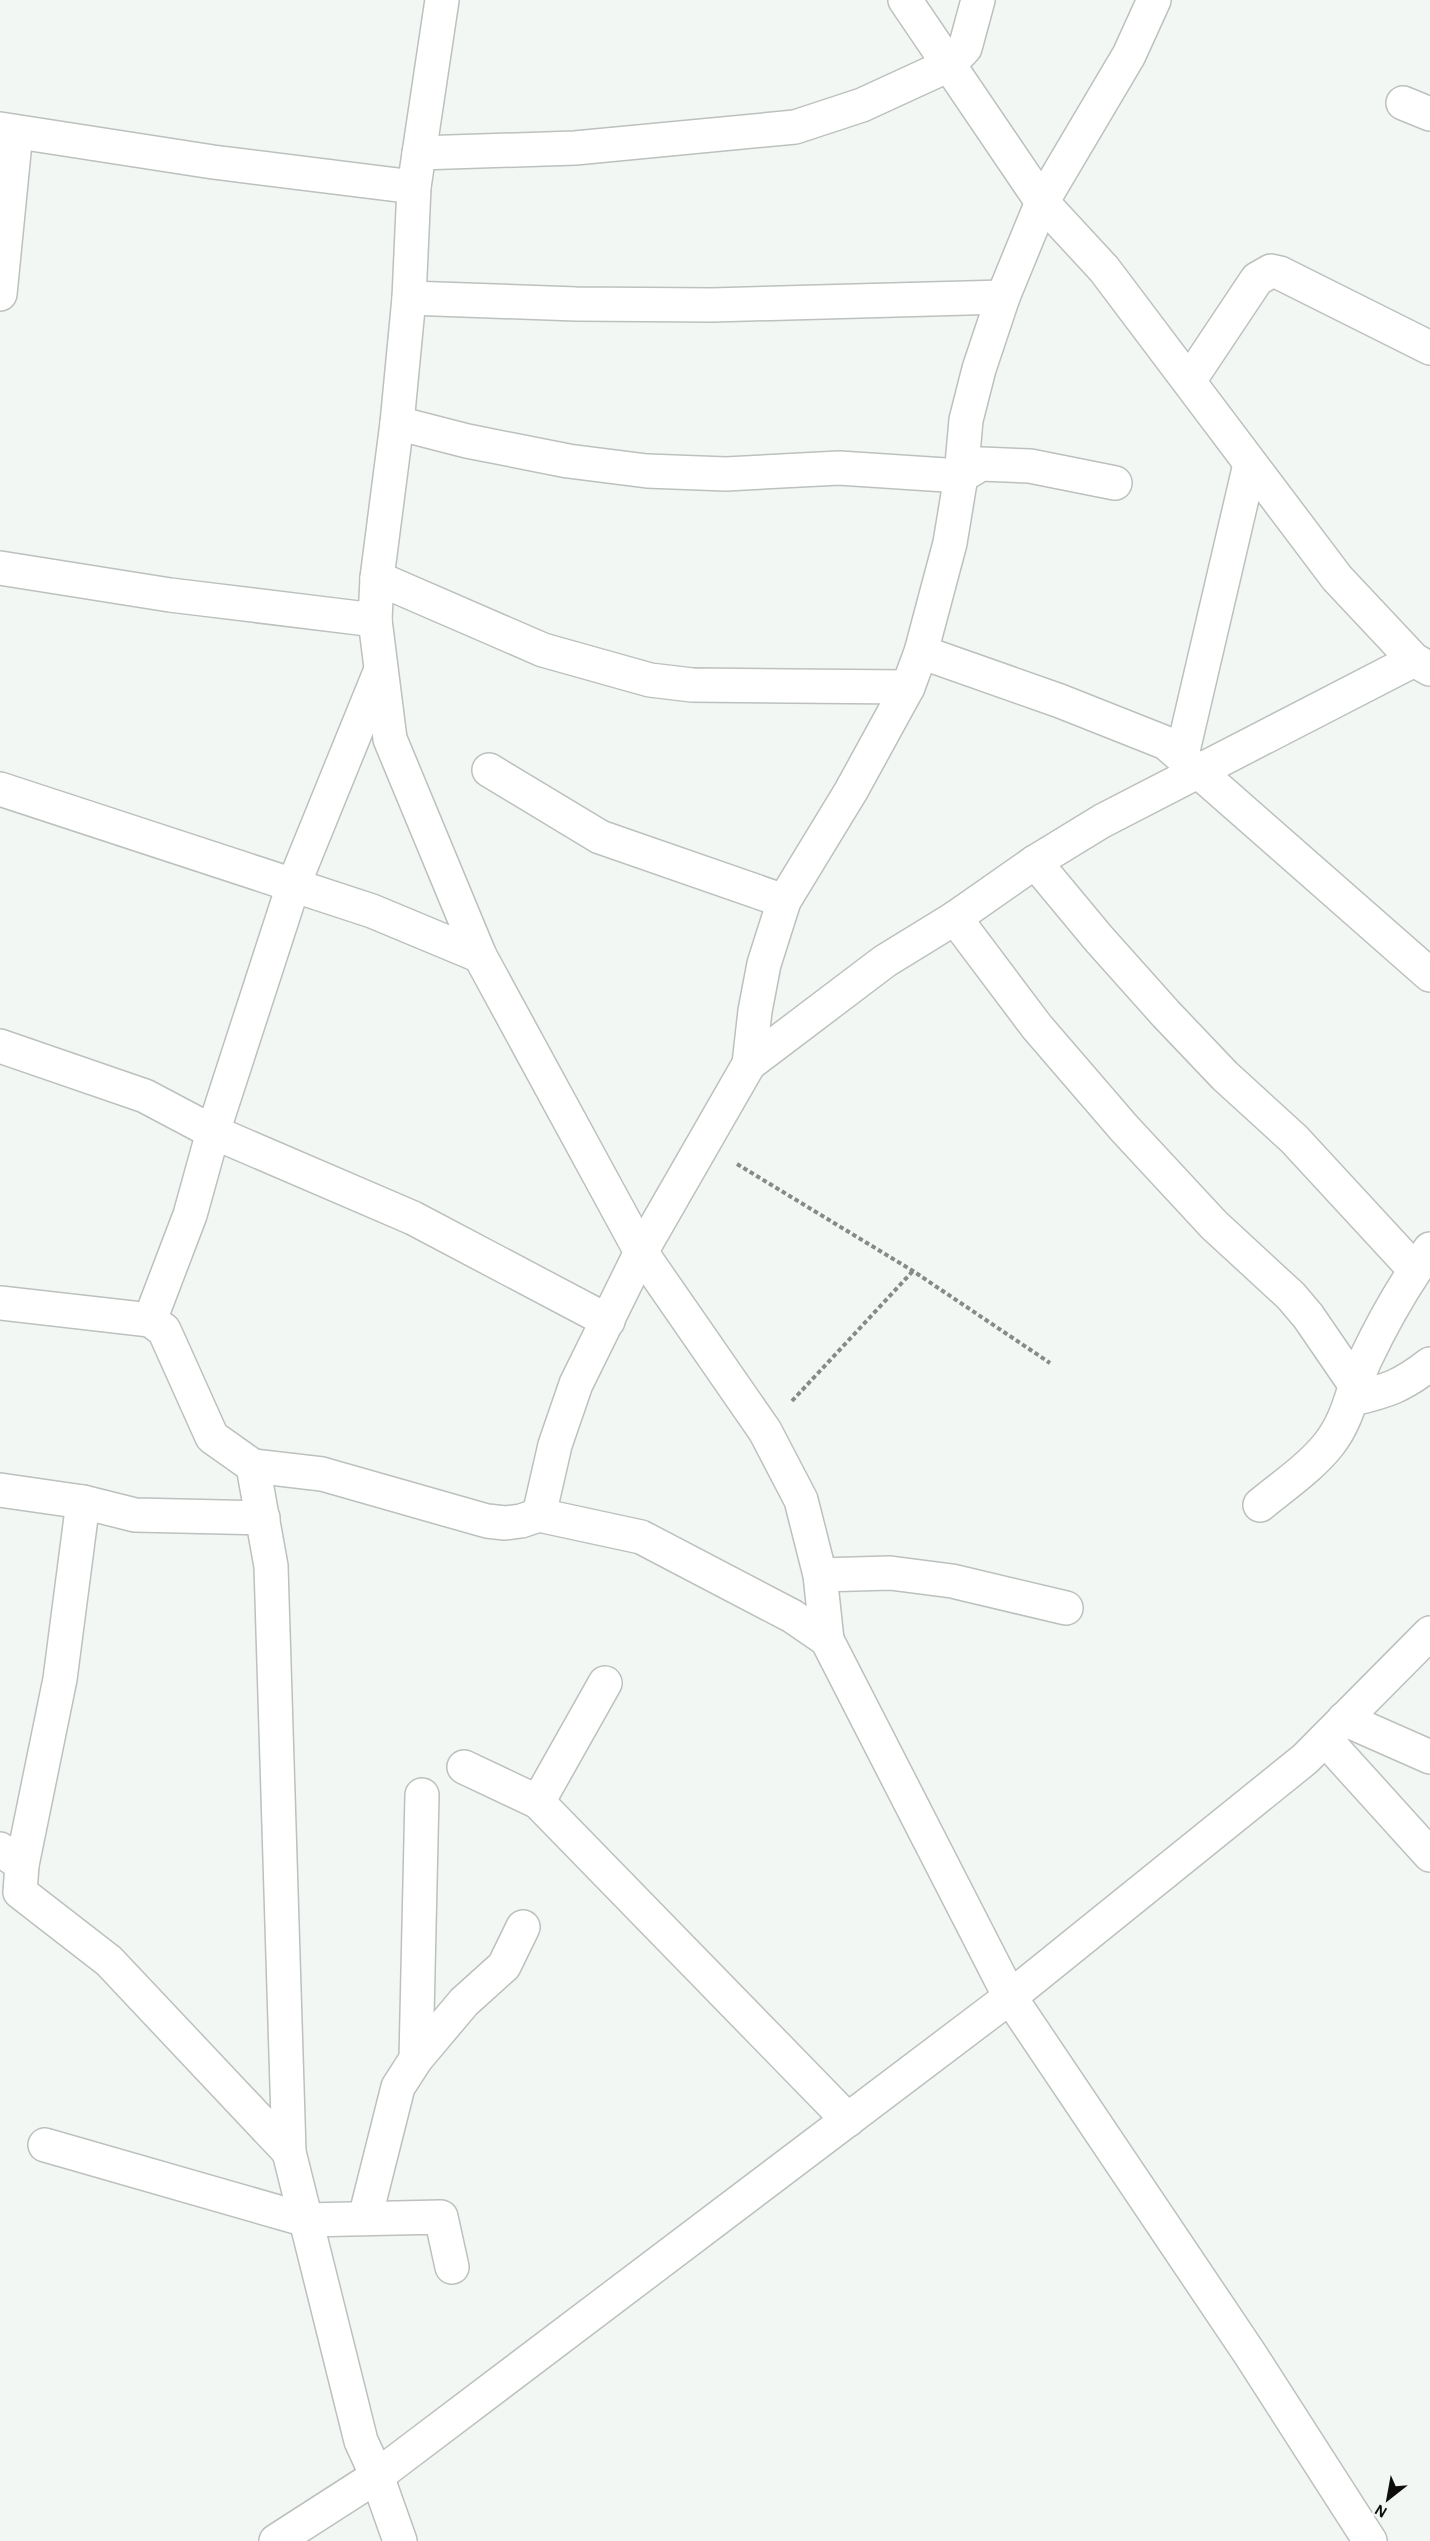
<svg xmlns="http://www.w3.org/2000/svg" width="1430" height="2541" font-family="'Alegreya Sans',sans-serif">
	<rect width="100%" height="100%" fill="#f2f7f3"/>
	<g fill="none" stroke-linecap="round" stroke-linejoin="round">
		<defs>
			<g id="minor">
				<polyline points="442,0 414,187 409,298 397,423 377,578 375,620 390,739 480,956 641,1252 765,1431 801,1500 820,1575 827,1640"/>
				<polyline points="905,0 1042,202 1104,269 1337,578 1414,660 1430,669"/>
				<polyline points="1403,103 1430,114"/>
				<polyline points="0,129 213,162 414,187"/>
				<polyline points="419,153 575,148 795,127 862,105 949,65 965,48 978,0"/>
				<polyline points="0,294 16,132"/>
				<polyline points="409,298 576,304 712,305 1003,297"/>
				<polyline points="1189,381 1257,279 1271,271 1280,273 1430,348"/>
				<polyline points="397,423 467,441 568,461 647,471 726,474 839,468 961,476 981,464 1030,466 1115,483"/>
				<polyline points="0,568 170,595 375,620"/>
				<polyline points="377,578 543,650 650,680 692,685 908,687"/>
				<polyline points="921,652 1060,701 1166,743 1430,975"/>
				<polyline points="1182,755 1250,464"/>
				<polyline points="489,770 600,837 784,901"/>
				<polyline points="0,789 372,911 480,956"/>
				<polyline points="1035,862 1099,939 1166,1014 1225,1076 1294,1139 1415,1270"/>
				<polyline points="955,918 1037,1027 1124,1128 1214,1225 1291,1296 1308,1316 1356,1386"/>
				<polyline points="0,1046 145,1096 213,1132 413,1218 608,1321"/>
				<polyline points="749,1064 755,1011 764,964 784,901 851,791 908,687 921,652 950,543 961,476 966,420 979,369 1003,297 1042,202 1129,55 1154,0"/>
				<polyline points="0,1303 150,1320 164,1330 212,1437 253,1466 271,1566 289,2152 361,2441 377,2476 400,2541"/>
				<polyline points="150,1320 190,1215 213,1132 293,886 380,672"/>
				<path d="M1353,1399c34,-8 49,-13 77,-35"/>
				<polyline points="253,1466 322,1474 487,1521 505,1523 521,1521 539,1515 641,1537 792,1616 827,1640 1010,1997 1250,2354 1370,2541"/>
				<polyline points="0,1490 83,1502 135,1515 263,1518"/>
				<path d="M1260,1505c23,-19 51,-38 69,-61 21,-27 23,-55 36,-84 18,-38 40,-77 65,-111"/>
				<polyline points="539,1515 555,1445 576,1384 641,1252 749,1064 885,961 955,918 1035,862 1102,821 1414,660"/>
				<polyline points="820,1575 890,1573 952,1581 1066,1608"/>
				<polyline points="1344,1719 1430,1757"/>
				<polyline points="1325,1739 1430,1855"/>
				<polyline points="464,1767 538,1802 848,2120"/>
				<polyline points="538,1802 605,1683"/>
				<polyline points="0,1849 22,1865 20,1892 109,1961 289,2152"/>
				<polyline points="22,1865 60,1679 83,1502"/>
				<polyline points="416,2059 464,2002 504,1966 523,1927"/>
				<polyline points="45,2145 306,2220 441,2217 452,2267"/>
				<polyline points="365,2218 398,2087 416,2059 422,1795"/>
				<polyline points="276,2541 377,2476 1010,1997 1305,1759 1430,1633"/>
			</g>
		</defs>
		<use href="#minor" stroke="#bcc1bd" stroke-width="36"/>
		<g stroke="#878a87" stroke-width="4" stroke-dasharray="4.5 3" stroke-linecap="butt">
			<polyline points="737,1164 913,1271 1050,1363"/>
			<polyline points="792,1401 913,1271"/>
		</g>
		<use href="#minor" stroke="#fff" stroke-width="33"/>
	</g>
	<g transform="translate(1388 2499) rotate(211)" stroke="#f2f7f3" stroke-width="4.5" paint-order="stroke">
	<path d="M0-4.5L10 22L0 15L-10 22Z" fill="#0d0e0d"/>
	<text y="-9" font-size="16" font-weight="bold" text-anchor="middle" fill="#0d0e0d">N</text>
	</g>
</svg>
